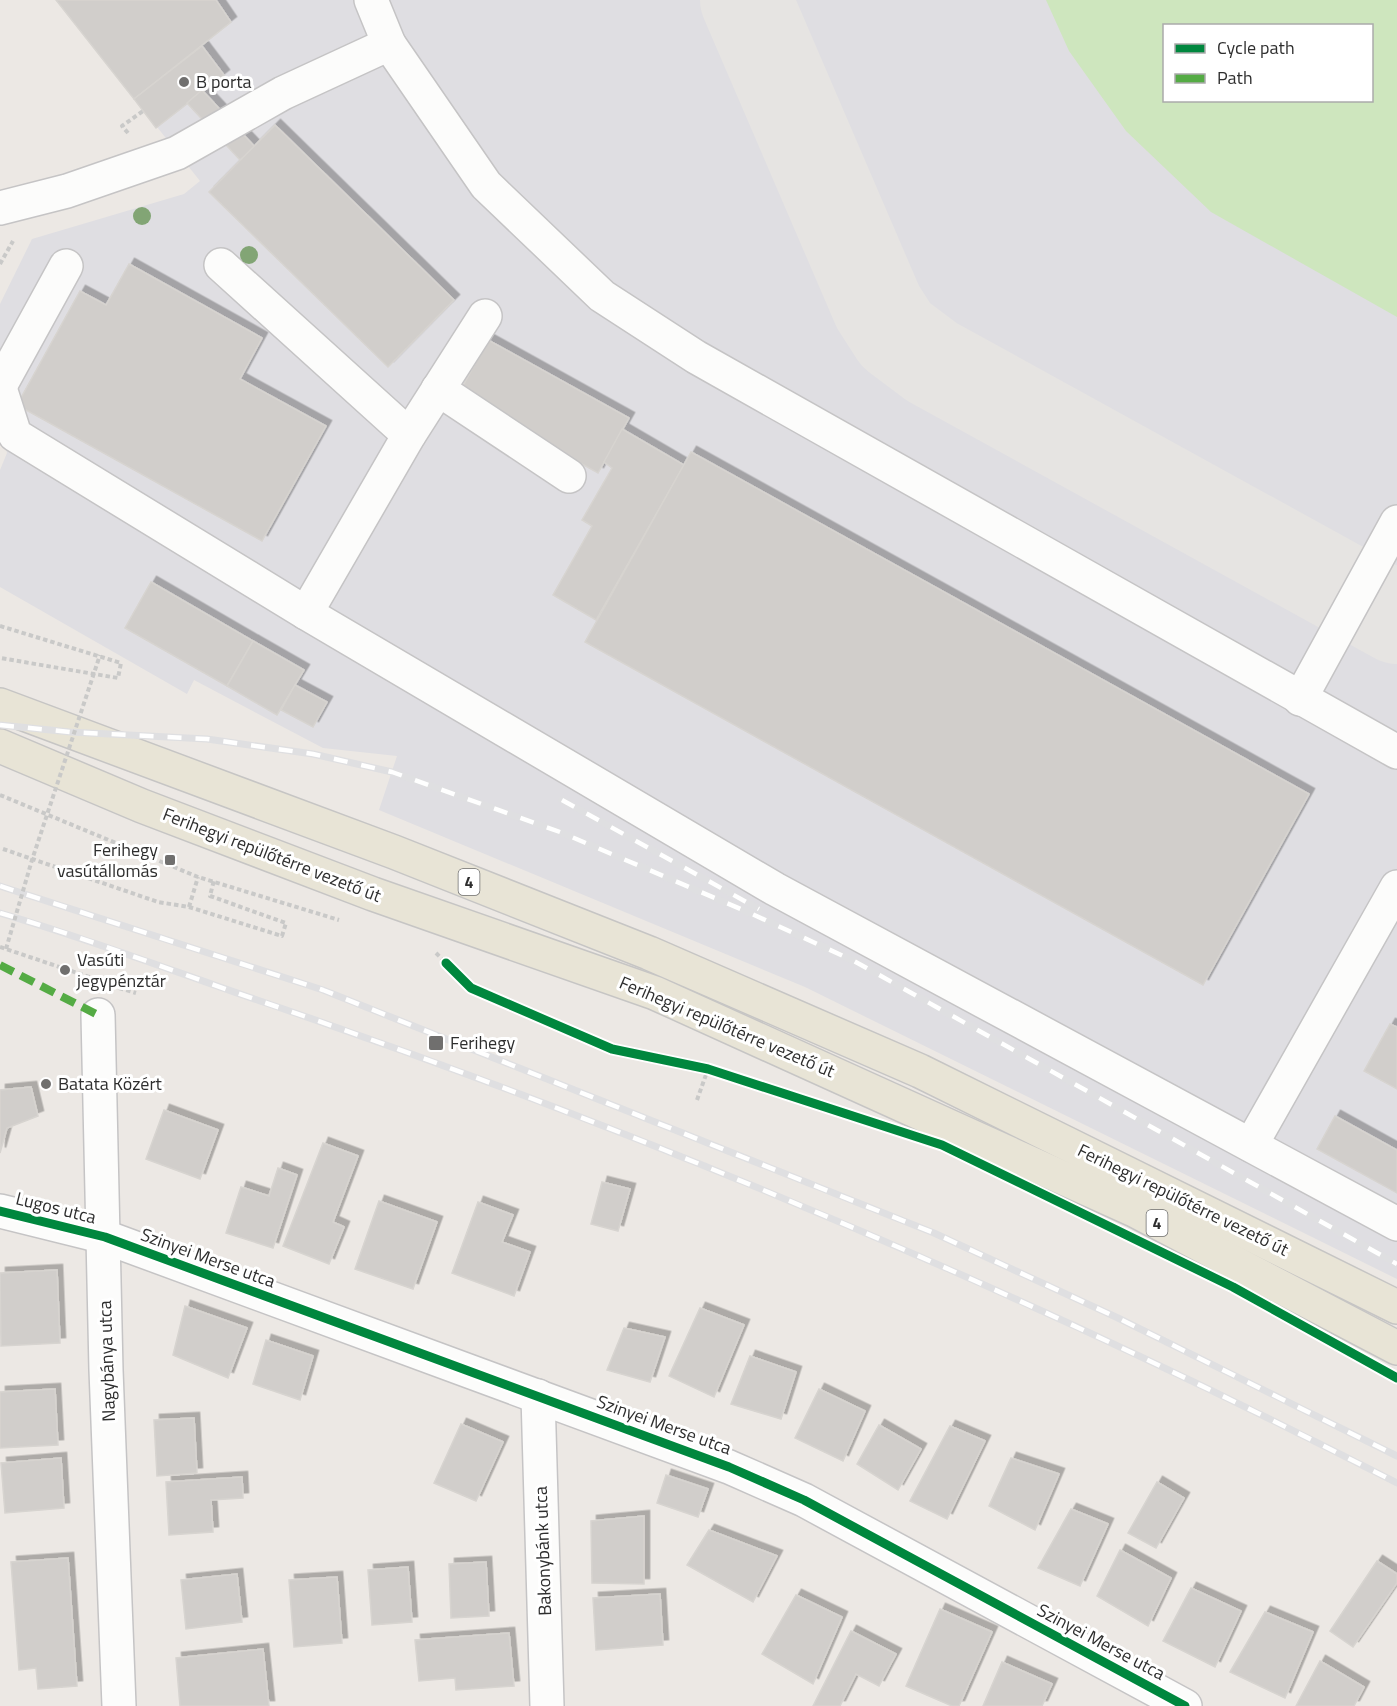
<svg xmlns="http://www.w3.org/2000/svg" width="1397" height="1706" font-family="'Titillium Web',sans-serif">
	<defs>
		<filter id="shadow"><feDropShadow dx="5.5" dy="-5.5" stdDeviation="0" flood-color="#0004"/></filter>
	</defs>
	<rect width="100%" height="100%" fill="#ece8e4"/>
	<path fill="#dfdee2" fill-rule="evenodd" d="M56,0h1341v1279l-592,-292 -426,-177 18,-54 -74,-8 -129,-68 -7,14 -187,-107v-117l7,-17 -7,-25v-124l32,-65 152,-45 16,-13zM1164,26h208v74h-208z"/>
	<path fill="#cee6be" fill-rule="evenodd" d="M1046,0h351v317l-186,-105 -85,-81 -57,-80zM1164,26h208v74h-208z"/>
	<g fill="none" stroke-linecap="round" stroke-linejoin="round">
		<polyline stroke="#e6e4e2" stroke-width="92" points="746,0 878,307 896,335 932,362 1397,618"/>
	</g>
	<g fill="#d1cecb" stroke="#d7d4d0" stroke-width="1.5" filter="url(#shadow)">
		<polygon points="56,0 216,0 231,22 134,99"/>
		<polygon points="202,46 224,75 156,128 134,99"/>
		<polygon points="202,90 255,147 240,160 187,103"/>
		<polygon points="275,125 454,300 388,367 209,192"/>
		<polygon points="129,264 262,338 240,379 326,426 262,541 17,405 80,291 106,305"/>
		<polygon points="488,340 629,418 598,473 458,395"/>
		<polygon points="622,429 684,465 596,620 553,595 592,526 582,520 612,468 604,462"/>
		<polygon points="691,452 1309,794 1203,985 585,642"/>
		<polygon points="151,582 253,641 227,686 125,628"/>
		<polygon points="253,641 304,670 277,715 227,686"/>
		<polygon points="295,685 327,702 313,727 281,710"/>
		<polygon points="1390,1024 1397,1027 1397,1089 1364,1071"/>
		<polygon points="31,1087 38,1116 7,1128 0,1153 0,1090"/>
		<polygon points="164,1110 218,1130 200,1179 146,1159"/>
		<polygon points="1335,1116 1397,1150 1397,1193 1317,1149"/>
		<polygon points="323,1143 358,1156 333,1222 344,1227 329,1264 283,1246"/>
		<polygon points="278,1168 297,1175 273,1248 226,1233 241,1187 269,1196"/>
		<polygon points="602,1182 630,1189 618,1231 591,1224"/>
		<polygon points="379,1201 437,1222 413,1289 355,1269"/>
		<polygon points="478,1202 513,1215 502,1242 530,1252 514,1296 452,1273"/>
		<polygon points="57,1270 60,1343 1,1346 0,1273"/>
		<polygon points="185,1306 247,1328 228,1378 173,1355"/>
		<polygon points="700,1308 744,1325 714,1397 669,1376"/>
		<polygon points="624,1328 665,1337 650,1382 607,1370"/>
		<polygon points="266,1340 313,1356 300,1400 253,1384"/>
		<polygon points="750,1356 796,1372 781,1419 731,1404"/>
		<polygon points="55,1389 58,1445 0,1448 0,1392"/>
		<polygon points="819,1389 865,1411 843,1461 795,1438"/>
		<polygon points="194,1418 197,1473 157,1476 154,1420"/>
		<polygon points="461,1424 503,1442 476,1501 434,1483"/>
		<polygon points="879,1425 921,1449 898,1490 857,1464"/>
		<polygon points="950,1426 985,1441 947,1519 910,1501"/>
		<polygon points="61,1458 64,1508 5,1513 1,1463"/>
		<polygon points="1011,1458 1059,1474 1035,1530 989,1506"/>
		<polygon points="666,1475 708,1489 698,1517 657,1503"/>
		<polygon points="242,1477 243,1498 211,1500 213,1532 169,1535 166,1482"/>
		<polygon points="1157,1482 1184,1498 1156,1548 1128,1533"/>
		<polygon points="1071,1509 1108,1524 1080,1586 1038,1568"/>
		<polygon points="644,1516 644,1584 592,1583 591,1521"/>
		<polygon points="709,1530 777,1556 753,1602 687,1565"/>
		<polygon points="1120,1550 1171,1578 1148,1626 1097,1596"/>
		<polygon points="68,1558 77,1686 38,1689 36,1668 19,1670 11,1562"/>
		<polygon points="1377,1561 1397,1574 1397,1583 1353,1647 1330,1631"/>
		<polygon points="486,1562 489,1616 451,1618 449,1564"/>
		<polygon points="408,1567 412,1622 372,1625 368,1570"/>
		<polygon points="237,1574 242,1622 186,1629 181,1580"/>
		<polygon points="337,1577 342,1643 294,1647 289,1580"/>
		<polygon points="1191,1588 1241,1611 1215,1667 1163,1641"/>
		<polygon points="660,1594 663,1645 596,1650 593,1598"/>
		<polygon points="796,1595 842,1617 813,1684 762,1654"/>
		<polygon points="940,1609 992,1632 959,1706 952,1706 906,1686"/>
		<polygon points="1265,1612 1313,1632 1285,1698 1230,1672"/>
		<polygon points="851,1631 896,1654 879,1686 856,1674 840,1706 813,1706"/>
		<polygon points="509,1633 514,1686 456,1690 455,1678 419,1681 415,1640"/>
		<polygon points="263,1649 269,1706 180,1706 176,1658"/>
		<polygon points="1320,1661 1364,1687 1354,1706 1296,1706"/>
		<polygon points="1002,1662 1052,1684 1042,1706 983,1706"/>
	</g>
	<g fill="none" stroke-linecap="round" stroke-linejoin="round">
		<defs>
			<g id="minor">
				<polyline points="371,0 389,44 486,185 602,296 696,357 1397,752"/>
				<polyline points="0,208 67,191 177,153 283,93 389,44"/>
				<polyline points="221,265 409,435"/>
				<polyline points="0,386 66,266"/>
				<polyline points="0,388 15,435 306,613 775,889 1397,1224"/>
				<polyline points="438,389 569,476"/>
				<polyline points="306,613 409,435 485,316"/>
				<polyline points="1300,699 1397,522"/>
				<polyline points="98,1015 106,1370 119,1706"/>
				<polyline points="1251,1145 1397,887"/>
				<polyline points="0,1211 105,1237 729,1467 804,1500 1185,1706"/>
				<polyline points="538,1396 547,1706"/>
			</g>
			<g id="major">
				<polyline points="0,705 394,852 649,953 920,1071 1397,1307"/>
				<polyline points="0,746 142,806 373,894 655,993 1134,1210 1397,1348"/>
			</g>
		</defs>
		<use href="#minor" stroke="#c5c4c5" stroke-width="36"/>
		<use href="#major" stroke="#c6c5c4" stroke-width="36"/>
		<g stroke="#c9c9c8" stroke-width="4" stroke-dasharray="4.5 3" stroke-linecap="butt">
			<polyline points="128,133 122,126 143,111"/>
			<polyline points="0,264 13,241"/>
			<polyline points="0,626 121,663 118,678 0,658"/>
			<polyline points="0,795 198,877 339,920"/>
			<polyline points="3,849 158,902 189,907 282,936 286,923 210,896 214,880"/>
			<polyline points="189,907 198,877"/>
			<polyline points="0,947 98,980"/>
			<polyline points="436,953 446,963"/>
			<polyline points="119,988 136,993"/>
			<polyline points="697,1100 708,1069"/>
		</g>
		<use href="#minor" stroke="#fcfcfb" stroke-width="33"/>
		<use href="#major" stroke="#e8e4d6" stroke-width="33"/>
		<defs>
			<g id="rail">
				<polyline points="0,725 70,732 207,739 313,754 392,772 560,832 750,913 854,961 1397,1264"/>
				<polyline points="562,800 759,909"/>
				<polyline points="0,886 323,990 934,1233 1118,1318 1397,1456"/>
				<path d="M0,913c90,26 178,60 266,90 388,132 767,293 1131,480"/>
			</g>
		</defs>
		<use href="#rail" stroke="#dfdfe1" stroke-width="7"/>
		<use href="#rail" stroke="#fff" stroke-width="4.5" stroke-dasharray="14" stroke-linecap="butt"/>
		<polyline stroke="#c9c9c8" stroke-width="4" stroke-dasharray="4.5 3" stroke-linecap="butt" points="6,949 32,860 100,655"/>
		<polyline stroke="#54ab44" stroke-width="8" stroke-dasharray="15 8" stroke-linecap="butt" points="0,965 98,1015"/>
		<defs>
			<g id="cycleway">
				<polyline points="446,963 471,988 612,1049 708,1069 942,1145 1233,1287 1397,1378"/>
				<polyline points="0,1211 105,1237 729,1467 804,1500 1185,1706"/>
			</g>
		</defs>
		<use href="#cycleway" stroke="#fff" stroke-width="13"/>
		<use href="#cycleway" stroke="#00873e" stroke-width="9"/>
	</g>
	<g fill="#82a575">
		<circle cx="142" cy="216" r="9"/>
		<circle cx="249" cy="255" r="9"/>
	</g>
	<g fill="#706f6e" stroke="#fff" stroke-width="2">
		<circle cx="184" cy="82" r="6"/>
		<rect x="164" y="854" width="12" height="12" rx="3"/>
		<circle cx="65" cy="970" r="6"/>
		<rect x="428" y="1035" width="16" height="16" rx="3"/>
		<circle cx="46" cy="1084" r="6"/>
	</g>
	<g text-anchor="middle" stroke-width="6" stroke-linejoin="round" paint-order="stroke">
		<g fill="#fff" stroke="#6d6d6d" stroke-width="1.5">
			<rect x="458.5" y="869" width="21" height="26" rx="4.5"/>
			<rect x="1146.5" y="1210" width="21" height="26" rx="4.5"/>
		</g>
		<g font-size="16" font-weight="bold" fill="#2e2e2e">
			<text x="469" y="888">4</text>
			<text x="1157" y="1229">4</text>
		</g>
		<g font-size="18" fill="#2e2e2e" stroke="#fff" text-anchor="start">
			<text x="196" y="88">B porta</text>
			<text x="158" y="856" text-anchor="end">Ferihegy<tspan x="158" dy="21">vasútállomás</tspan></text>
			<text x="77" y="966">Vasúti<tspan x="77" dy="21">jegypénztár</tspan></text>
			<text x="450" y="1049">Ferihegy</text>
			<text x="58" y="1090">Batata Közért</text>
		</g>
		<g font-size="18" fill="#2e2e2e" stroke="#fff">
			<text transform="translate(272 855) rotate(21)" y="6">Ferihegyi repülőtérre vezető út</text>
			<text transform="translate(727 1027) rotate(23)" y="6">Ferihegyi repülőtérre vezető út</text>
			<text transform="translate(1183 1200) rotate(26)" y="6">Ferihegyi repülőtérre vezető út</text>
			<text transform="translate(56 1208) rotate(14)" y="6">Lugos utca</text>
			<text transform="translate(208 1258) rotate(20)" y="6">Szinyei Merse utca</text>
			<text transform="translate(107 1361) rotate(-92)" y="6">Nagybánya utca</text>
			<text transform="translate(664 1425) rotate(20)" y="6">Szinyei Merse utca</text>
			<text transform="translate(543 1551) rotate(-92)" y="6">Bakonybánk utca</text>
			<text transform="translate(1101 1642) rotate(28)" y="6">Szinyei Merse utca</text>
		</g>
	</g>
	<rect x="1163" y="24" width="210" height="78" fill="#ffffff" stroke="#ababab" stroke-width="1.5"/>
	<rect x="1175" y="44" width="30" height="9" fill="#00873e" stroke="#ababab" stroke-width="1.5"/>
	<text x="1217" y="54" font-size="18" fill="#2e2e2e">Cycle path</text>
	<rect x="1175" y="74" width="30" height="9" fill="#54ab44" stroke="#ababab" stroke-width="1.5"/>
	<text x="1217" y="84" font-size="18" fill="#2e2e2e">Path</text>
</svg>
